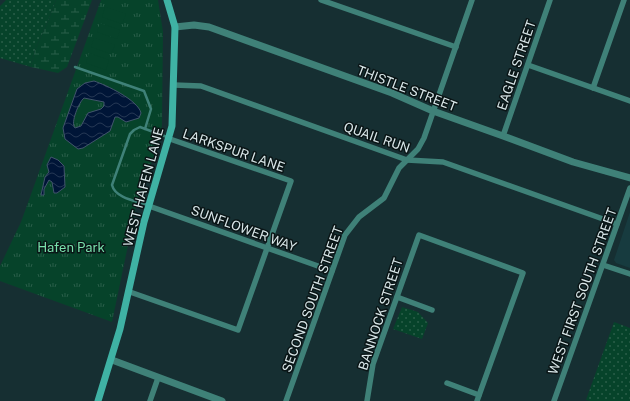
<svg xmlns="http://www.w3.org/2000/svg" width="630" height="401" font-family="'Public Sans',sans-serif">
	<defs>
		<pattern id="grass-dots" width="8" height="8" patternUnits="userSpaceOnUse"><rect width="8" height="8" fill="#06432a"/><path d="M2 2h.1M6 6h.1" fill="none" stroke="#2a5e49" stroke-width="1.8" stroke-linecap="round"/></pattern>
		<pattern id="wetland-marsh" width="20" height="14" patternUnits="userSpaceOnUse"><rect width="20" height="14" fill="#06432a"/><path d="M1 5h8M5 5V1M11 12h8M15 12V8" fill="none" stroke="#2a5e49"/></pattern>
		<pattern id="park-tufts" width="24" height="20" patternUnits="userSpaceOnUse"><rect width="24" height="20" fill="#06432a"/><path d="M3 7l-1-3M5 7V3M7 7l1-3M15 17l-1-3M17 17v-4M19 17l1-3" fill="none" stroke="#2a5e49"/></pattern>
		<pattern id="water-waves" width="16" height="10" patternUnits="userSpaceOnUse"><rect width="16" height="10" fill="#001537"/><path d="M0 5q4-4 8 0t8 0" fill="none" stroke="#253754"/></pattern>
	</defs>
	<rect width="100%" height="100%" fill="#162f32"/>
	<polygon fill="#173b3f" points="630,212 630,268 616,263 614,260"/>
	<g fill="url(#grass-dots)">
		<polygon points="6,0 56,0 48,21 35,50 31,67 0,58 0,6"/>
		<polygon points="402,307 418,312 428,323 422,339 393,329"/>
		<polygon points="614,322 630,328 630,401 590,401 586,400"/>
	</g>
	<polygon fill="url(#wetland-marsh)" points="56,0 92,0 67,67 58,73 31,67 35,50 48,21"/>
	<polygon fill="url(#park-tufts)" points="101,0 158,0 163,32 162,125 159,141 136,207 112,322 0,281 0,266 21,222"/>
	<g fill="#06432a">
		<polygon points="105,7 126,14 122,24 102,17"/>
		<polygon points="100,23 120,30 117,39 97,32"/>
		<polygon points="94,38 115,45 111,54 91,47"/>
		<polygon points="89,53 109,60 106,70 86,63"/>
	</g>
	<g fill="url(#water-waves)" stroke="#41546c" fill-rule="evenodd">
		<path d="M94,81c12,4 44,19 47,32l-2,5 -13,4 -8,-5h-3l-5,14 -27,17 -5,1 -13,-10 -2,-11 14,-39 8,-6zM84,98l20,4v4l-3,3 -13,4 -7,13 -6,2c-5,-5 4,-26 9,-30z"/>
		<polygon points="51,157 58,160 64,166 65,187 57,193 54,193 52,182 49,180 44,189 44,195 41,195 45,177 49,172 47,165"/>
	</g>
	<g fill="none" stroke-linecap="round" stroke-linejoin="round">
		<g stroke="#3f8178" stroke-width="2.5">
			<polyline points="75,67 144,91 151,109 145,129"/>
			<path d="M148,205c-12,-4 -33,-7 -36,-20l18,-51 4,-4 6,-3 27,10"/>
		</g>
		<g stroke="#3f8178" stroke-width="5.5">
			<polyline points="321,0 456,47"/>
			<polyline points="528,65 630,101"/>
			<polyline points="174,85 201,86 407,160 443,162 617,224"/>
			<polyline points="593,88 624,0"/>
			<polyline points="503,136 550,0"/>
			<polyline points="149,206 332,271"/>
			<polyline points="603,265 630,274"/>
			<polyline points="130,292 238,330 291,181 170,139"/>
			<polyline points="397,297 432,310"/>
			<polyline points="447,383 479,395"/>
			<polyline points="150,401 158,378"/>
			<polyline points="286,401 345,235 359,217 384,198 399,168 418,149 424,138 472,0"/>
			<polyline points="367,401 373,364 419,235 523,273 477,401"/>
			<polyline points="554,401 630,188"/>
		</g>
		<g stroke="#3f8178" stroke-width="7">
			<polyline points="175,27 194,25 209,27 392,93 433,111 503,136 573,162 630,178"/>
			<polyline points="112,360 222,401"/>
		</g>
		<polyline stroke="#3fb2a4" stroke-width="7" points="98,401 120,329 144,222 172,126 175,27 167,0"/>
	</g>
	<g text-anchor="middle" stroke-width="3" stroke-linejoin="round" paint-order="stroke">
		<g font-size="13" fill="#d9e7e9" stroke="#0a1516">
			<text transform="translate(516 65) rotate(-71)" y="5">EAGLE STREET</text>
			<text transform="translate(407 88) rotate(21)" y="5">THISTLE STREET</text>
			<text transform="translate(377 137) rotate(19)" y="5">QUAIL RUN</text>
			<text transform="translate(234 150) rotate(19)" y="5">LARKSPUR LANE</text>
			<text transform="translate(143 187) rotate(-75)" y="5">WEST HAFEN LANE</text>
			<text transform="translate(244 228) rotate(20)" y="5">SUNFLOWER WAY</text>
			<text transform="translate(582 291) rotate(-70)" y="5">WEST FIRST SOUTH STREET</text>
			<text transform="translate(312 299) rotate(-70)" y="5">SECOND SOUTH STREET</text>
			<text transform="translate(380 314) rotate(-72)" y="5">BANNOCK STREET</text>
		</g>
		<g font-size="13" fill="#79e1ac" stroke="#0a1516">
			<text x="71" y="252">Hafen Park</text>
		</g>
	</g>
</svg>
